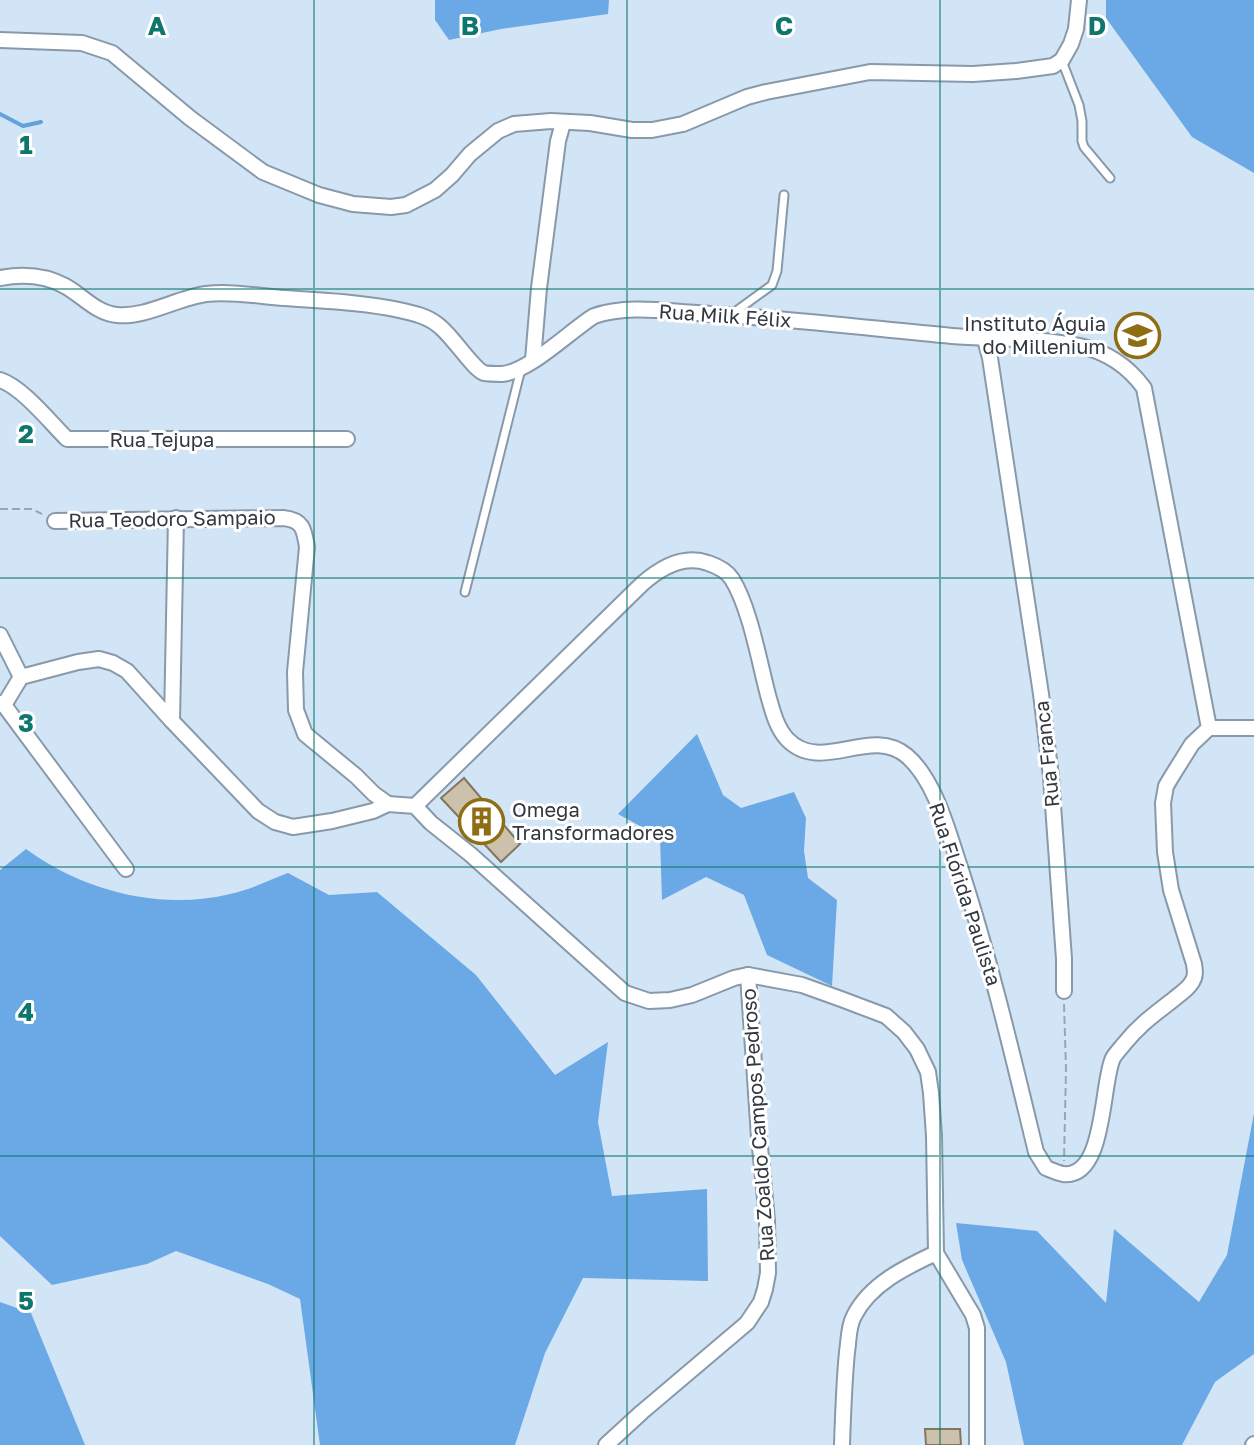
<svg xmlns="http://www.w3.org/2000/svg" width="1254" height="1445" font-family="'Golos Text',sans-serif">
	<rect width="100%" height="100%" fill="#d2e5f7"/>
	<g fill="#6aa9e5">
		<polygon points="435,0 609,0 608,14 501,29 449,40 435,20"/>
		<polygon points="1106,0 1254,0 1254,173 1192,137 1106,18"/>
		<polygon points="697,734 723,795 741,808 794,792 806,818 804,851 808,878 837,900 832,986 767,955 744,895 706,877 662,900 660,837 618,814"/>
		<path d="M26,849c57,42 135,62 204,45 20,-4 39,-14 58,-21l41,22 48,-3 99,83 79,100 53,-33 -10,80 14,74 95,-7 1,92 -125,-3 -38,75 -30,92h-195l-20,-146 -32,-15 -92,-33 -29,13 -95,21 -52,-49v-366z"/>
		<polygon points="1254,1113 1254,1354 1215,1382 1182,1445 1024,1445 1006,1362 962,1260 956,1223 1037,1231 1106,1303 1114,1229 1199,1302 1227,1255"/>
		<polygon points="0,1302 31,1313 85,1445 0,1445"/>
	</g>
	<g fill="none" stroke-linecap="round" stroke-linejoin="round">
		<polyline stroke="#61a1dc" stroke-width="4" points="0,114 23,126 41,122"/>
	</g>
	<g fill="#ccc1ab" stroke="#807662" stroke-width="2">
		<polygon points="464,778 520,844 501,862 441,798"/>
		<polygon points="925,1429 960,1429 961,1445 926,1445"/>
	</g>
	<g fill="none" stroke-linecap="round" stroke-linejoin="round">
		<defs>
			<g id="service">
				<polyline points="1062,61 1079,105 1082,121 1082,141 1084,147 1110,178"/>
				<polyline points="732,314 772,285 777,271 784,195"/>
				<polyline points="465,592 521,369"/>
			</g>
			<g id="minor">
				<polyline points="0,40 82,43 112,53 190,118 263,172 319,195 353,204 391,207 406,205 435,190 452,175 470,154 498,131 514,124 551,121 590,123 632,130 652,130 683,124 747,97 766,92 870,72 973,74 1016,71 1053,66 1062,60 1071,44 1076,29 1079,0"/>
				<path d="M0,278c21,-4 45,-3 65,8 18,10 31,27 52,29 28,3 60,-17 89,-21 25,-3 52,2 78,4 38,3 78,4 115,12 14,3 28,6 39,15 13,9 35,44 46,48 5,1 14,1 18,1 27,-2 68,-43 92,-58 32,-11 70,-5 103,-3 85,5 170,15 255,23 41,3 88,2 128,10 27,6 48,20 64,42l65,340"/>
				<polyline points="985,339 990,358 1041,694 1051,777 1064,959 1064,991"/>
				<polyline points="533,360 539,288 558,141 563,123"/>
				<path d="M0,380c22,7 50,42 67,59h280"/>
				<path d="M55,521l228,-3c20,2 21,11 24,29l-12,125 1,38 9,24 51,42 18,18 14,10"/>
				<polyline points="0,635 21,677"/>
				<polyline points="0,703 4,705 21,677 78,662 99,659 113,663 127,671 172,721 258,811 275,822 293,827 332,821 373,811 388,804 415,806 431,823 470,854 625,993 649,1001 670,1000 692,995 734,978 748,975 802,985 841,999 886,1016 904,1032 917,1049 928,1072 931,1093 934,1136 936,1253 973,1315 977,1328 977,1445"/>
				<polyline points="4,705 126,869"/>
				<polyline points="172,721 176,518"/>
				<path d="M415,806l227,-222c18,-16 41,-30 66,-21 9,3 19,8 24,16 18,29 27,82 36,116 4,14 8,32 19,44 34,36 83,-14 120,17 29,25 42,79 54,114 30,93 52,187 75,282l10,16c5,2 12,5 17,6 43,5 38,-91 50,-116 3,-5 8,-10 11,-14 16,-20 31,-30 50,-45 6,-5 14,-10 18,-17 4,-6 3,-11 2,-18l-23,-74 -6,-38 -2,-49 3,-17 6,-10 20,-32 17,-16h45"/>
				<polyline points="606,1445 642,1412 747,1323 761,1302 765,1289 768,1273 767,1220 759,1137 748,975"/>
				<path d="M842,1445c1,-31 2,-62 5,-93 2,-12 1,-25 7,-36 16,-32 52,-49 82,-63"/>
				<polyline points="1253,1445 1254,1444"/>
			</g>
		</defs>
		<use href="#service" stroke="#89a" stroke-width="11"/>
		<use href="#minor" stroke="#89a" stroke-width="18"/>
		<g stroke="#98a6b4" stroke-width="2" stroke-dasharray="8 4" stroke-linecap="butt">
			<polyline points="0,509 32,509 42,514"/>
			<polyline points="1064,1004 1066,1069 1064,1161"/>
		</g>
		<use href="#service" stroke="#fff" stroke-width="7"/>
		<use href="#minor" stroke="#fff" stroke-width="14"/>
	</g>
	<path fill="none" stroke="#0f766e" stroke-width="2" stroke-opacity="0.55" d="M314,0v1445M627,0v1445M940,0v1445M0,289h1254M0,578h1254M0,867h1254M0,1156h1254"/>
	<defs>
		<symbol id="school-ring" viewBox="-11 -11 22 22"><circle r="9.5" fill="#fff" stroke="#8f6d12" stroke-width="1.5"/><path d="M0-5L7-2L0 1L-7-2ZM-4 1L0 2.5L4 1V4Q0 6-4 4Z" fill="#8f6d12"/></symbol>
		<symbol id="building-ring" viewBox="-11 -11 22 22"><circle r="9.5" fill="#fff" stroke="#8f6d12" stroke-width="1.5"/><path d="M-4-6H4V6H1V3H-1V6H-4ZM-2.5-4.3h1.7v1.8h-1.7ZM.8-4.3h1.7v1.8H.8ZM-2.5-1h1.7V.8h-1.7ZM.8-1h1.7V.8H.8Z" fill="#8f6d12"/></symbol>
	</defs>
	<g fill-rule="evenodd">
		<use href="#school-ring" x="1112" y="310" width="51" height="51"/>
		<use href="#building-ring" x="456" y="796" width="51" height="51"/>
	</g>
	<g text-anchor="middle" stroke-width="6" stroke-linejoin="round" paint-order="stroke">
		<g font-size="20" fill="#31383f" stroke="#fff">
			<text transform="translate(725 316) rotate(4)" y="7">Rua Milk Félix</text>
			<text x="162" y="447">Rua Tejupa</text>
			<text transform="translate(172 519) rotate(-1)" y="7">Rua Teodoro Sampaio</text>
			<text transform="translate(1047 754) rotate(-96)" y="7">Rua Franca</text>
			<text transform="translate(965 894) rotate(72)" y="7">Rua Flórida Paulista</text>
			<text transform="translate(758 1125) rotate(-94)" y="7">Rua Zoaldo Campos Pedroso</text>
		</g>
		<g font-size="20" fill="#31383f" stroke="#fff" text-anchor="end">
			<text x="1106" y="331">Instituto Águia<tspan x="1106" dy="23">do Millenium</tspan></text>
			<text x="512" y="817" text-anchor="start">Omega<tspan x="512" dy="23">Transformadores</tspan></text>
		</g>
	</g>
	<g font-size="26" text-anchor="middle" font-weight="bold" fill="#0f766e" stroke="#fff" stroke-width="6" stroke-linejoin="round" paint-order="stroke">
		<text x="157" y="35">A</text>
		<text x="470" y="35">B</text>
		<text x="784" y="35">C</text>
		<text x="1097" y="35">D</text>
		<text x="26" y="154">1</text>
		<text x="26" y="443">2</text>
		<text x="26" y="732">3</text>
		<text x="26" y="1021">4</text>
		<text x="26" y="1310">5</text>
	</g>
</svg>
